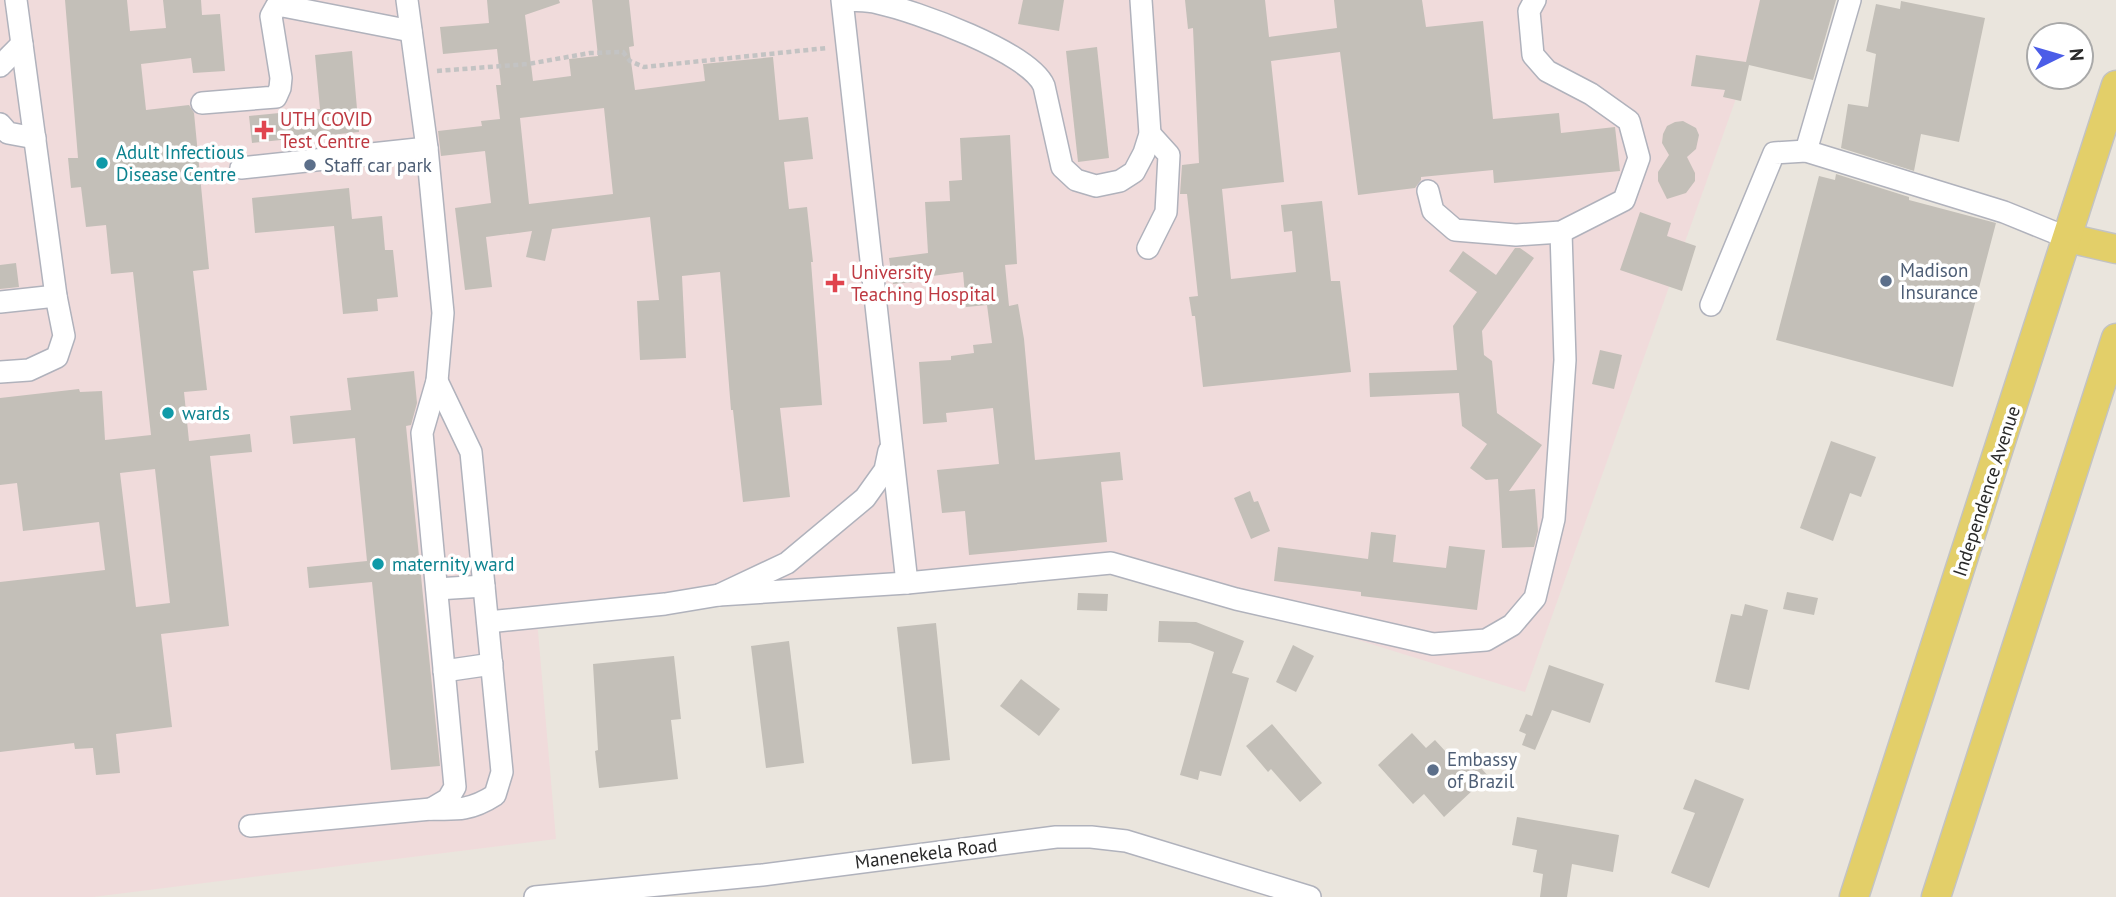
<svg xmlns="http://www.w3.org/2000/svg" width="2116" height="897" font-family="'PT Sans',sans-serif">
	<rect width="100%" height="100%" fill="#eae5dd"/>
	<polygon fill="#f0dbdb" points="0,0 1771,0 1525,692 1118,565 537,620 556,839 93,897 0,897"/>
	<g fill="#c3bfb8" fill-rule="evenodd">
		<path d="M65,0h62l3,31 36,-3 -3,-28h38l1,15 18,-1 5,57 -32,2 -2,-15 -50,6 5,46 43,-5 5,8 15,156 -16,2 14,119 -23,2 5,49 61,-7 2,18 -42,4 19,170 -68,8 11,93 -56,7 4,39 -24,2 -3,-27 -18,1 -1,-6 -74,9v-170l105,-12 -6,-48 -76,9 -6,-48 -17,2v-87l79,-9 1,3 22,-1 3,49 46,-5 -18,-163 -22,2 -5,-49 -20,2 -5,-40 -10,1 -3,-30h10zM155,469l15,134 -34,4 -16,-134z"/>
		<path d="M487,0h72l1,3 -35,12 8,66 38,-5 -2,-17 29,-3 -6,-56h37l5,46 -5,1 6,43 70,-9 -2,-17 70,-7 6,63 29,-3 5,42 -29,3 5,47 18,-2 6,55h-2l11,143 -42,3 10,89 -47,5 -10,-92h-2l-11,-138 -38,4 4,82 -46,2 -3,-59 22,-1 -9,-83 -98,12 -7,32 -19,-4 6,-26 -46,6 6,50 -27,3 -10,-82 36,-5 -6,-52 -44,5 -3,-25 44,-5 -1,-5 19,-2 -4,-34h5l-4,-36 -54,5 -3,-27 49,-4zM604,108l9,86 -84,10 -9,-86z"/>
		<polygon points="1023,0 1064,0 1059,31 1018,24"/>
		<polygon points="1185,0 1265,0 1269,37 1337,28 1334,0 1422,0 1426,27 1483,21 1493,119 1559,113 1561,133 1615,127 1620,171 1494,183 1493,170 1421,177 1421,180 1415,188 1358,195 1340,52 1271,61 1284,182 1222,189 1231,279 1296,272 1292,231 1284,232 1281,205 1322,201 1331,281 1340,281 1351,372 1203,387 1195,316 1192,316 1189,297 1198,296 1187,194 1180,194 1182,165 1199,163 1193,28 1188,29"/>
		<polygon points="1760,0 1836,0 1813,80 1749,65 1741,101 1723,97 1725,90 1691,86 1696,55 1746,62"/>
		<polygon points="1901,1 1985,18 1959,142 1921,134 1914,171 1841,148 1848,104 1868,107 1876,54 1866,51 1876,4 1900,9"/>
		<polygon points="1097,47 1109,158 1078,162 1066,51"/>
		<polygon points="352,51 359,132 252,143 249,116 320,109 315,55"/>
		<polygon points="1683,121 1696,128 1699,135 1696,149 1687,157 1695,173 1695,181 1686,193 1667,199 1658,181 1658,172 1669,155 1662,143 1663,134 1667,126 1675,122"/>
		<polygon points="1010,135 1017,264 1005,265 1009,306 1018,304 1024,339 1035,460 1120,452 1123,480 1101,482 1107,542 969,555 965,511 942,513 937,470 999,464 993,408 946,413 947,422 923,424 919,362 951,360 951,356 974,353 973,345 992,343 987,305 966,307 963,272 917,278 917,282 893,284 889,258 928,253 925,202 950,201 949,181 962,180 960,138"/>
		<polygon points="1836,174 1909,197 1909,200 1996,223 1953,387 1776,340 1819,176 1835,180"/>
		<polygon points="349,188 352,219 382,216 385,250 393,250 398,297 377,299 378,311 343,314 334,226 255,233 252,198"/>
		<polygon points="1640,212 1671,223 1667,236 1696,246 1682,291 1620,270"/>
		<polygon points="1515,248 1520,248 1534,258 1482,331 1484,355 1492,361 1497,413 1542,445 1509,491 1535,489 1538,531 1534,547 1502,548 1498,479 1486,480 1470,468 1487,444 1462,426 1459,393 1370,397 1369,373 1457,370 1453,326 1477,292 1449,271 1463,251 1496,275"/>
		<polygon points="16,263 19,287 0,289 0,265"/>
		<polygon points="1600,350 1622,355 1614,389 1592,384"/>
		<polygon points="414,371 417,403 411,425 406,426 440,766 391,770 372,582 309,588 307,567 367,561 355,438 293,444 290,416 351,410 347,378"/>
		<polygon points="1831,441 1876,457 1861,497 1850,493 1833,541 1800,528"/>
		<polygon points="1250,491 1254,502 1258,501 1270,531 1251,539 1234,498"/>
		<polygon points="1371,532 1396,535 1393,562 1446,568 1449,546 1485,550 1477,610 1361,596 1361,592 1274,581 1278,547 1368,559"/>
		<polygon points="1787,592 1818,598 1814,615 1783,609"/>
		<polygon points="1078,593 1108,594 1107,611 1077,610"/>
		<polygon points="1745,604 1768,610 1749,690 1715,682 1731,614 1742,616"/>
		<polygon points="1159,621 1196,622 1244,641 1232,673 1249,678 1221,776 1200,771 1198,780 1180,775 1214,652 1190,643 1158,642"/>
		<polygon points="936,623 950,760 912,764 897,627"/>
		<polygon points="789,641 804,763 766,768 751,646"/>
		<polygon points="1293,645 1314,656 1296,692 1276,682"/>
		<polygon points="674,656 681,719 671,720 678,779 599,788 595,751 598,750 593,664"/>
		<polygon points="1549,665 1604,684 1590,723 1552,710 1535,750 1522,745 1526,734 1519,731 1526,714 1532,716"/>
		<polygon points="1021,679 1060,709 1039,736 1000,706"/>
		<polygon points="1272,724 1322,783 1300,802 1271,769 1268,772 1246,746"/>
		<polygon points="1412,733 1426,748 1435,740 1457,764 1469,754 1488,776 1444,817 1424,794 1413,804 1378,765"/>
		<polygon points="1695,779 1744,799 1709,888 1671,873 1695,813 1683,809"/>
		<polygon points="1517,817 1619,835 1613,872 1572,864 1567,897 1540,897 1543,874 1533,872 1537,850 1512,845"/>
	</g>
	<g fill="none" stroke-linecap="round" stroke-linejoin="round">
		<defs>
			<g id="minor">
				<polyline points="407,0 427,148 443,313 437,381 422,433 455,787 448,799 431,809"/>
				<polyline points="842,0 907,583"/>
				<path d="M846,0c10,1 22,0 32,3 37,8 152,49 166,83l18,81 14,13 20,6 24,-5 14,-9 10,-19 6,-19 -9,-134"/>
				<polyline points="0,66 22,44"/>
				<polyline points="202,103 276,97 280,88 281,78 271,16 276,7 283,6 411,31"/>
				<polyline points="0,124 8,133 35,138"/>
				<polyline points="1806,151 1850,0"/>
				<polyline points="241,168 427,148"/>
				<polyline points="1428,191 1433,211 1455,230 1516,235 1561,232 1624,200 1639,158 1629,121 1591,94 1547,71 1533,55 1529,11 1535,0"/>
				<polyline points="1148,248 1166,212 1169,155 1150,134"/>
				<polyline points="0,302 56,296"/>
				<polyline points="1711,305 1774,153 1806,151 2004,212 2068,238"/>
				<polyline points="0,372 29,370 57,357 64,336 56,296 16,0"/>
				<polyline points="437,589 484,586"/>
				<polyline points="719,595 907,583 1111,563 1236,599 1433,644 1486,640 1512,625 1535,598 1554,519 1565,360 1561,232"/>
				<polyline points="488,622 665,604 719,595 787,563 865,498 885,470 889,451"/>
				<polyline points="444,671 492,664"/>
				<path d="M250,826l181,-17c27,1 41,1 64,-14l7,-23 -31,-320 -34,-71"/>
				<polyline points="535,897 762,875 1056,837 1091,837 1126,841 1310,897"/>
			</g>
			<g id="major">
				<polyline points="2068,238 2116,249"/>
				<polyline points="1854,897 2116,85"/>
				<polyline points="1936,897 2116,338"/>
			</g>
		</defs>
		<use href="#minor" stroke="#b0b2bc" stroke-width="24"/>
		<use href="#major" stroke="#c3c3c3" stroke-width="31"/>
		<polyline stroke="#c3c3c3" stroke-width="4.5" stroke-dasharray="5 3.5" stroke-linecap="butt" points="437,71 528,64 590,53 623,52 630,61 644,67 827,48"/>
		<use href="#minor" stroke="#fff" stroke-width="21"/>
		<use href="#major" stroke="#e3cf69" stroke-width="28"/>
	</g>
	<g fill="#e0444e" stroke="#fff" stroke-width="2.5">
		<path d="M260.5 119.5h7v7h7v7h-7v7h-7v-7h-7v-7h7z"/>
		<path d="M831.5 272.5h7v7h7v7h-7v7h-7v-7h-7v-7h7z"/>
	</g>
	<g fill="#0f9aa8" stroke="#fff" stroke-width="2.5">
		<circle cx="102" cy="163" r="7"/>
		<circle cx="168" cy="413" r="7"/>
		<circle cx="378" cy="564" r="7"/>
	</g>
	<g fill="#5c6f8a" stroke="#fff" stroke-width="2.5">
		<circle cx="310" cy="165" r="7"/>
		<circle cx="1886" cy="281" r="7"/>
		<circle cx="1433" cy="770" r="7"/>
	</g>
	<g text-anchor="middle" stroke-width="7" stroke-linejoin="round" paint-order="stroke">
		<g font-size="19" fill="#be3a42" stroke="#fff" text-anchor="start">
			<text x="280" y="126">UTH COVID<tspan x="280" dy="22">Test Centre</tspan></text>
			<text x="851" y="279">University<tspan x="851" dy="22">Teaching Hospital</tspan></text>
		</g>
		<g font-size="19" fill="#0d838f" stroke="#fff" text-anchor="start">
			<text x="116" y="159">Adult Infectious<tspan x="116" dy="22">Disease Centre</tspan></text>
			<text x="182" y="420">wards</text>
			<text x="392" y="571">maternity ward</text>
		</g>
		<g font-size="19" fill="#4e5e75" stroke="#fff" text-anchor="start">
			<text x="324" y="172">Staff car park</text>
			<text x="1900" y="277">Madison<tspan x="1900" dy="22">Insurance</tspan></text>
			<text x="1447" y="766">Embassy<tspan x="1447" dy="22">of Brazil</tspan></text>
		</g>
		<g font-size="19" fill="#292929" stroke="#fff">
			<text transform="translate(1986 491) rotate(-72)" y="7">Independence Avenue</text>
			<text transform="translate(926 853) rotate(-7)" y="7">Manenekela Road</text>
		</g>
	</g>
	<g transform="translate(2060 56) rotate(85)"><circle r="33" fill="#ffffff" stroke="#a9a9a9" stroke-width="2"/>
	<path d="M0-5L12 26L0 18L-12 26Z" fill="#4b5de8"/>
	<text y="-10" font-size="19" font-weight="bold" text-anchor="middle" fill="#292929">N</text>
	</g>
</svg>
